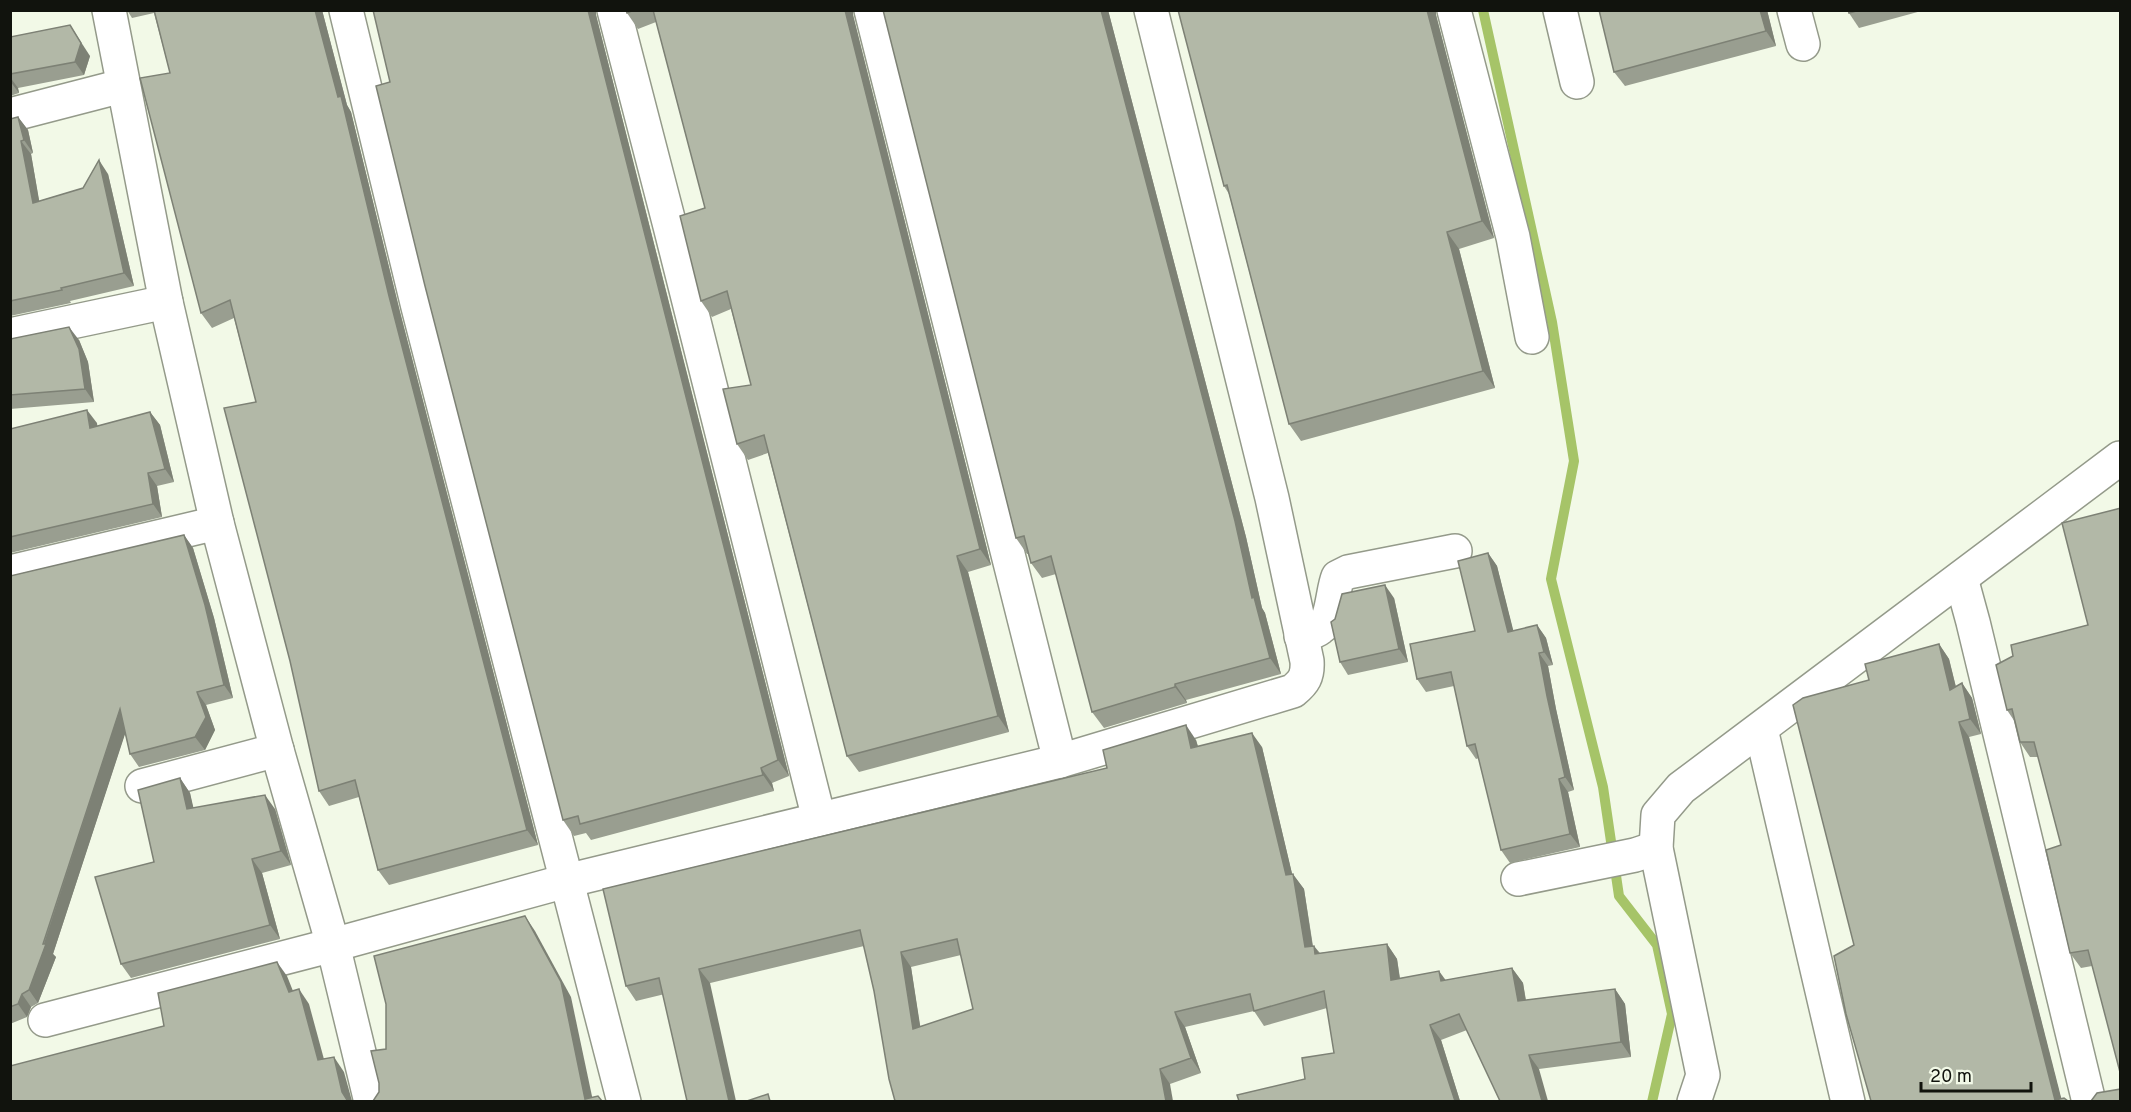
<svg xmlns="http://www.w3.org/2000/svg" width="2131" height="1112" font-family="Overpass,sans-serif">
	<rect width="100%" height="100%" fill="#f2f9e7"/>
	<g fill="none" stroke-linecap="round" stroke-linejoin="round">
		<polyline stroke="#a6c468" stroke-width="10" points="1483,10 1552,322 1574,461 1551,579 1603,787 1619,896 1657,945 1672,1014 1652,1102"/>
		<defs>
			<g id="minor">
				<polyline points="109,10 166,302 217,523 277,750 333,945 371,1102"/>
				<polyline points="346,10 418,307 624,1102"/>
				<polyline points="614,10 670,226 819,819"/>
				<polyline points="871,10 1060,761"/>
				<polyline points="1454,10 1513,237 1532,337"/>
				<polyline points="1560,10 1577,82"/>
				<polyline points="1794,10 1803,44"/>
				<polyline points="10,115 122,86"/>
				<polyline points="10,335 166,302"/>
				<polyline points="10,572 217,523"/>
				<polyline points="1961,578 1973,622 2089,1102"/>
				<path d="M1301,636c6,-2 14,-4 19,-8 13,-8 12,-36 18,-51l10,-5 107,-21"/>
				<polyline points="1761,729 1848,1102"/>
				<polyline points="142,786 277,750"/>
				<polyline points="1518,879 1635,855 1656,848"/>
				<path d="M45,1020l288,-75 233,-64 494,-120 233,-70c11,-9 15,-15 14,-30l-35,-163 -121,-488"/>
				<polyline points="1694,1102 1703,1075 1656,848 1658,815 1681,788 2120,458"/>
			</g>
		</defs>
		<use href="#minor" stroke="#949a8a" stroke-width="36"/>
		<use href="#minor" stroke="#fff" stroke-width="33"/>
	</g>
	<g fill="#999e90" fill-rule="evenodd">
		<polygon points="127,10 322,10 347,105 351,112 400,312 538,845 389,885 378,870 359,797 329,806 319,791 256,402 234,318 212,328 201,313 170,73 154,13 132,18"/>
		<polygon points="596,10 596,15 789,776 772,783 774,791 591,840 586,833 574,836 563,820 390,82"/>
		<polygon points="626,10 853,10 853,15 991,565 968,572 1009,732 859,772 847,756 768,453 748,460 737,444 751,385 731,309 712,317 701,301 705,208 656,22 638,29 627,13"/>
		<polygon points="883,10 1108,10 1246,537 1262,608 1265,613 1281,674 1186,700 1187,703 1104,728 1092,712 1056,574 1042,578 1031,563 1028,554 1027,554 1016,538"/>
		<polygon points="1178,10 1436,10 1436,15 1494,238 1459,249 1495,388 1301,441 1289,424 1229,194 1224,186"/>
		<polygon points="1767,10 1776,46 1625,86 1614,72"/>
		<polygon points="1848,10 1925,10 1859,28 1849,13"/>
		<polygon points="10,37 90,56 84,75 18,88 19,93 10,96"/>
		<polygon points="18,117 28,130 33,153 31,154 39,201 83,188 108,174 134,286 70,301 71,303 10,316 10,119"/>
		<polygon points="10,339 79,340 88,362 94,402 10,409"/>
		<polygon points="150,412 160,425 174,482 157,486 162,517 10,553 10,429 97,423 97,426"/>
		<polygon points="2121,508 2092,966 2081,968 2070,953 2061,845 2038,757 2030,757 2020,742 2015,722 2007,710 2013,656 2088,625"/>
		<polygon points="184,535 193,548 214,618 233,698 206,705 215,730 205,750 139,767 130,754 125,733 53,954 56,957 38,1003 31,1007 27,1017 10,1024 10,576"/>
		<polygon points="1488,553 1497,566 1513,631 1537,625 1546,638 1553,665 1548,666 1556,709 1574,790 1568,792 1580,847 1510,863 1501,850 1479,758 1476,759 1467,746 1454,686 1426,692 1417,679 1475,631"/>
		<polygon points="1394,598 1408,662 1348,675 1340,662"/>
		<polygon points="1939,644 1949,659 1956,687 1962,683 1972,698 1981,734 1969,737 2061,1099 1871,1101 1854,945 1869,680"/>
		<path d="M1196,740l2,6 64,1 30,127 12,15 9,57h1l6,7 67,-9 10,15 3,19 46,2 66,-12 11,15 3,17 89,-11 10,15 6,53 -92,12 -72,-39 -26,10 19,61h-221l66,-22 29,-26 -7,-45 -63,18 -10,-15 -69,16 16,46 -31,11 -275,17 -21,-110 -10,-45 -228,55 -10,-15 481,-218zM961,955l12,54 -53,18 -9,-60z"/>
		<polygon points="180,778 190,793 193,808 275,809 291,865 262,873 280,939 131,978 121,964 154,862"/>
	</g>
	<g fill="#7d8175">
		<polygon points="315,10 322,10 347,105 351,112 400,312 538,845 527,830"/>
		<polygon points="588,10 596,10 596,15 789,776 778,760"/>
		<polygon points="845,10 853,10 853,15 991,565 980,549"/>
		<polygon points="1101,10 1108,10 1246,537 1262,608 1265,613 1281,674 1270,658 1252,598"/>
		<polygon points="1427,10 1436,10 1436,15 1494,238 1482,221"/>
		<polygon points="1760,10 1767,10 1776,46 1766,31"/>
		<polygon points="70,25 90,56 84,75 75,62"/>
		<polygon points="10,77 18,88 19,93 10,81"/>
		<polygon points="18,117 28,130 33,153 24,140"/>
		<polygon points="21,141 31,154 42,217 33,203"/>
		<polygon points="99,160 108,174 134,286 124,273"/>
		<polygon points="1447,232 1459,249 1495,388 1483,371"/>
		<polygon points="69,327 79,340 88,362 94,402 85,389"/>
		<polygon points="87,410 97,423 99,441 90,428"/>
		<polygon points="150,412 160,425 174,482 165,469"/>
		<polygon points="148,473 157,486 162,517 153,504"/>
		<polygon points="184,535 193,548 214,618 233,698 224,685"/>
		<polygon points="1488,553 1497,566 1517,645 1508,632"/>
		<polygon points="957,556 968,572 1009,732 998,716"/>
		<polygon points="1385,585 1394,598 1408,662 1399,649"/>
		<polygon points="1537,625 1546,638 1553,665 1544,652"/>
		<polygon points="1939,644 1949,659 1960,704 1950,690"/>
		<polygon points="1539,653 1548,666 1556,709 1574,790 1565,777 1547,696"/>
		<polygon points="1962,683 1972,698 1981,734 1970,719"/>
		<polygon points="1175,684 1186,700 1187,703 1175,687"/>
		<polygon points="197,692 206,705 215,730 205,750 195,737"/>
		<polygon points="120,709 129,722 53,954 56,957 38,1003 29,990"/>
		<polygon points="1959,722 1969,737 2062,1101 2055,1100"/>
		<polygon points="1186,725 1196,740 1202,763 1191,748"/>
		<polygon points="1252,733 1262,747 1295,886 1293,874 1304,889 1315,962 1305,947 1286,875"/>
		<polygon points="761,768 772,783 774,791 763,775"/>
		<polygon points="180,778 190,793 197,823 187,809"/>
		<polygon points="1559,779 1568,792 1580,847 1570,834"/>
		<polygon points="265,795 275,809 291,865 281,851"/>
		<polygon points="252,859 262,873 280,939 270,925"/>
		<polygon points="525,916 535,931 571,997 593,1101 585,1099"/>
		<polygon points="1387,944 1397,959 1402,995 1391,980"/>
		<polygon points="1314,946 1324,960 1315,954"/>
		<polygon points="901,952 911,967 923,1044 913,1029"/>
		<polygon points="277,962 287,976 299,1006 289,992"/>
		<polygon points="1512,968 1523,983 1528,1016 1518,1001"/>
		<polygon points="699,969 710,983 736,1101 729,1101"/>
		<polygon points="1439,971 1450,986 1441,981"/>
		<polygon points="299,989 309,1004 328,1074 318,1060"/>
		<polygon points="1615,989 1625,1004 1631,1057 1621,1042"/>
		<polygon points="22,994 31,1007 27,1017 18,1004"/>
		<polygon points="1175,1012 1185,1027 1201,1073 1191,1058"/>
		<polygon points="1430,1025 1441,1040 1460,1101 1455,1101"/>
		<polygon points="1529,1055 1539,1069 1548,1101 1542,1101"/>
		<polygon points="334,1057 344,1072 352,1101 348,1101 342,1092"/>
		<polygon points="1160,1069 1170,1084 1173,1101 1166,1101"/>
	</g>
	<g fill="#b2b8a7" stroke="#7d8175" stroke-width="1.5" fill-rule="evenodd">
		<polygon points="154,10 315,10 338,97 341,96 389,296 527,830 378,870 355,780 319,791 290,661 224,408 256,402 230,300 201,313 140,78 170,73"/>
		<polygon points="373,10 588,10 778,760 761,768 763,775 580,824 578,816 563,820 425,286 376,86 390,82"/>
		<polygon points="626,10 634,10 627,13"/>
		<polygon points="653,10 845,10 980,549 957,556 998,716 847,756 764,435 737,444 723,389 751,385 727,291 701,301 680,216 705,208"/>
		<polygon points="883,10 1101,10 1235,521 1252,598 1254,597 1270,658 1175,684 1175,687 1092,712 1051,556 1031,563 1024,536 1016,538"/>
		<polygon points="1178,10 1427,10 1482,221 1447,232 1483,371 1289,424 1227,185 1224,186"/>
		<polygon points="1599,10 1760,10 1766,31 1614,72"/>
		<polygon points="1848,10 1860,10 1849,13"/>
		<polygon points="70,25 81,43 75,62 10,74 10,37"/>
		<polygon points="18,117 24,140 21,141 33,203 83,188 99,160 124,273 61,288 62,290 10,301 10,119"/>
		<polygon points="69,327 79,349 85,389 10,395 10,339"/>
		<polygon points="87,410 90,428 150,412 165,469 148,473 153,504 10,537 10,429"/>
		<polygon points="2121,508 2121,1076 2088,950 2070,953 2046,850 2061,845 2034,742 2020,742 2012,709 2007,710 1996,665 2013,656 2011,645 2088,625 2062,523"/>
		<polygon points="184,535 205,605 224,685 197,692 206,717 195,737 130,754 120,709 43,944 46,944 29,990 22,994 18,1004 10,1007 10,576"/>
		<polygon points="1488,553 1508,632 1537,625 1544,652 1539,653 1547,696 1565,777 1559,779 1570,834 1501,850 1475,744 1467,746 1451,672 1417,679 1410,644 1475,631 1458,561"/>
		<polygon points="1385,585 1399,649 1340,662 1331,622 1335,619 1342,594"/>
		<polygon points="1939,644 1950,690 1962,683 1970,719 1959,722 2055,1100 2064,1098 2068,1101 1871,1101 1846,1014 1834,956 1854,945 1793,705 1803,698 1869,680 1865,664"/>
		<path d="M1186,725l5,23 61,-15 34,142 7,-1 12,73 9,-1 1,8 72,-10 4,36 48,-9 2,10 71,-13 6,33 97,-12 6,53 -92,13 13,46h-42l-41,-87 -29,11 25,76h-216l-2,-6 68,-16 -3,-21 32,-5 -10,-62 -70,20 -4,-17 -75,18 16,46 -31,11 6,32h-271l-6,-22 -15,-88 -14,-61 -161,39 30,132h-42l-28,-123 -33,8 -23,-97 504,-121 -4,-18zM957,939l16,70 -60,20 -12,-77z"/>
		<polygon points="180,778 187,809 265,795 281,851 252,859 270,925 121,964 95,877 154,862 138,790"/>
		<polygon points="525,916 561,982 585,1099 598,1096 602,1101 373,1101 379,1092 379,1083 371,1051 386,1049 386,1004 374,956"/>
		<polygon points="277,962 289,992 299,989 318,1060 334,1057 342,1092 347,1100 349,1101 10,1101 10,1066 164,1026 158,993"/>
		<polygon points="2121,1089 2121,1101 2091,1101 2097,1093"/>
		<polygon points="768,1094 770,1101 747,1101"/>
	</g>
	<rect width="2131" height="1112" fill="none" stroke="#11130d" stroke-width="24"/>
	<path d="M1921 1082v9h110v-9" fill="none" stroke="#11130d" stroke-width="3"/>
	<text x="1930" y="1082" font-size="18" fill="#11130d" stroke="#f2f9e7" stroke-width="4.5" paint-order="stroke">20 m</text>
</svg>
